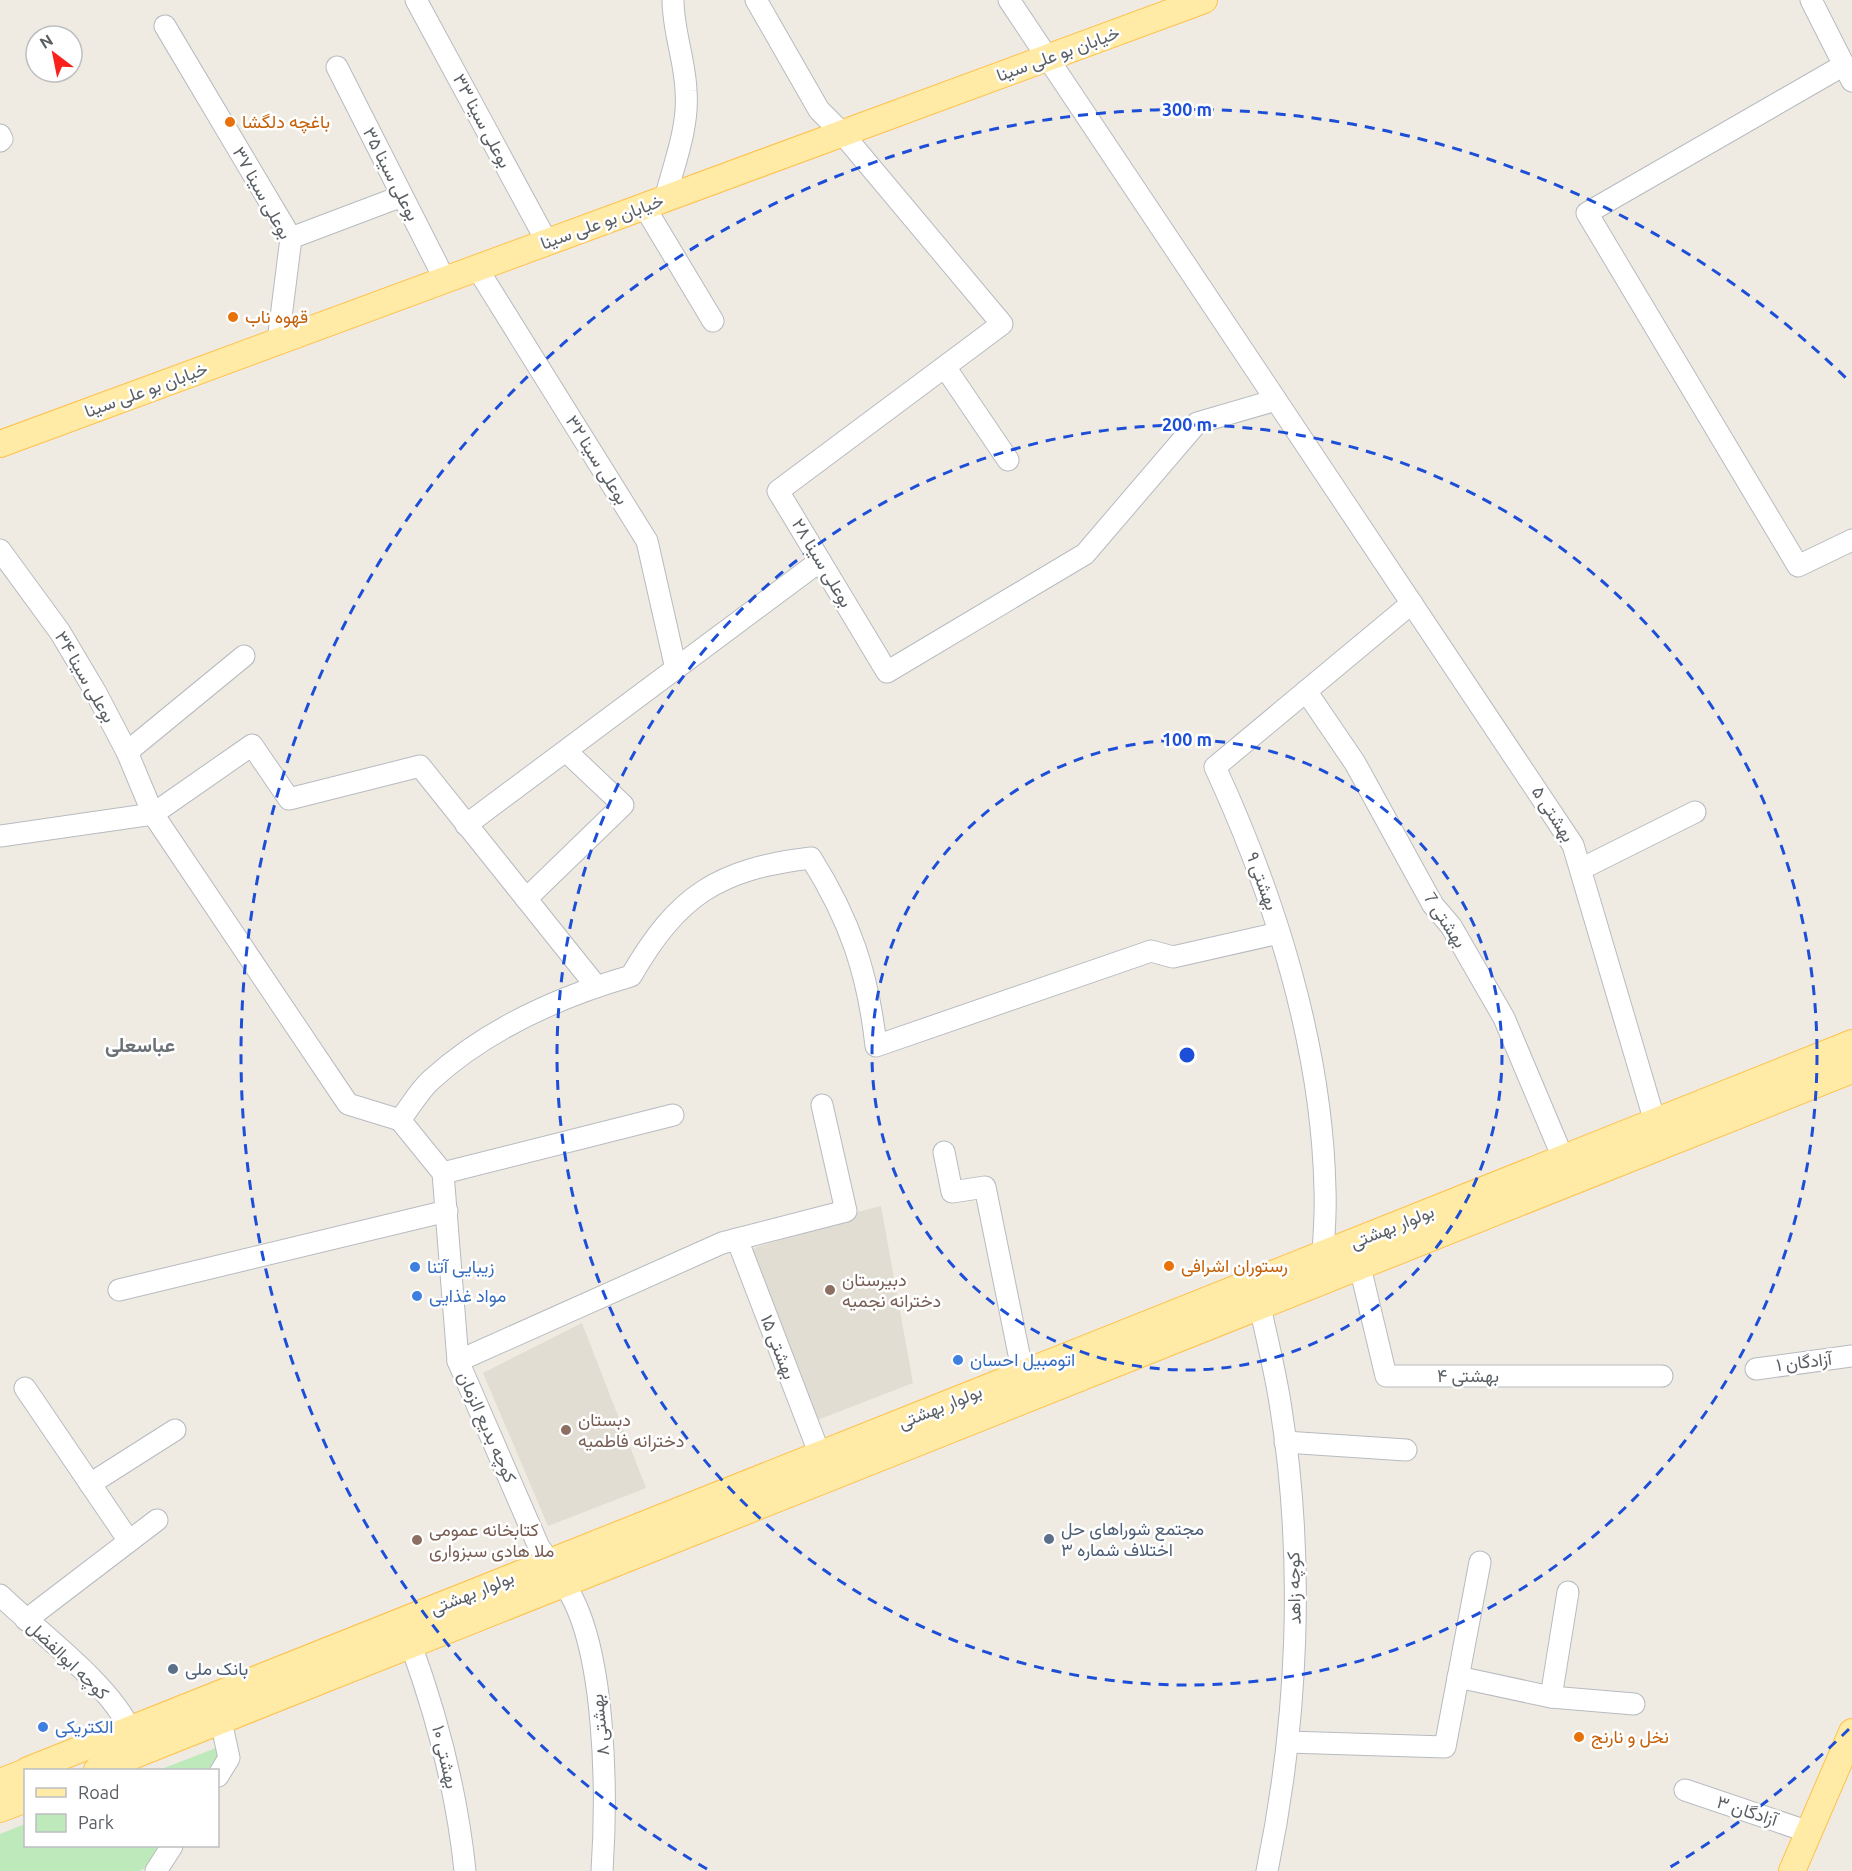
<svg xmlns="http://www.w3.org/2000/svg" width="1852" height="1871" font-family="Ubuntu,Vazirmatn,sans-serif">
	<rect width="100%" height="100%" fill="#efebe2"/>
	<g fill="#e1ddd2">
		<polygon points="881,1206 913,1383 815,1421 751,1254 754,1248 827,1225 826,1220"/>
		<polygon points="582,1323 646,1488 548,1526 483,1373"/>
	</g>
	<g fill="#bee9bb">
		<polygon points="216,1748 218,1756 208,1770 159,1770"/>
		<polygon points="25,1824 26,1846 159,1846 144,1869 139,1871 0,1871 0,1834"/>
	</g>
	<g fill="none" stroke-linecap="round" stroke-linejoin="round">
		<defs>
			<g id="minor">
				<polyline points="416,0 547,242"/>
				<polyline points="756,0 819,110 842,133 1002,324 778,491 887,672 1085,554 1197,423 1276,400"/>
				<polyline points="1009,0 1573,845 1655,1122"/>
				<polyline points="1811,0 1852,81"/>
				<polyline points="165,26 291,238 278,341"/>
				<polyline points="1844,65 1587,213 1798,566 1852,540"/>
				<polyline points="337,67 445,280"/>
				<polyline points="0,135 2,139 0,141"/>
				<path d="M665,199c9,-35 24,-72 21,-108 -1,-31 -13,-60 -13,-91"/>
				<polyline points="644,206 713,321"/>
				<polyline points="291,238 402,196"/>
				<polyline points="477,268 647,541 676,669"/>
				<polyline points="945,367 1008,460"/>
				<polyline points="0,550 60,632 95,691 127,752 153,814 348,1104 400,1120"/>
				<polyline points="1306,691 1355,763 1433,905 1451,926 1504,1018 1563,1158"/>
				<polyline points="127,752 244,656"/>
				<polyline points="466,825 820,561"/>
				<polyline points="0,836 153,814 252,745 289,799 420,766 596,986"/>
				<polyline points="1581,869 1695,812"/>
				<polyline points="526,899 623,805 566,751"/>
				<path d="M400,1120c10,-13 19,-29 31,-40 56,-51 127,-83 200,-104 47,-81 87,-107 180,-118 39,62 57,115 65,188l275,-95 22,6 106,-24"/>
				<polyline points="400,1120 443,1173 458,1361 539,1547 550,1562"/>
				<polyline points="944,1152 952,1192 985,1187 1023,1374"/>
				<polyline points="443,1173 673,1115"/>
				<polyline points="737,1239 820,1455"/>
				<path d="M1323,1254c1,-21 3,-42 2,-64 -3,-144 -50,-293 -110,-423l197,-164"/>
				<polyline points="1360,1267 1386,1376 1662,1376"/>
				<polyline points="119,1290 447,1211"/>
				<path d="M1260,1306c7,34 16,68 21,103 24,152 17,312 -14,462"/>
				<polyline points="458,1361 722,1243 846,1211 822,1105"/>
				<polyline points="1756,1369 1852,1356"/>
				<polyline points="25,1388 129,1541"/>
				<polyline points="1285,1442 1406,1450"/>
				<polyline points="90,1484 175,1430"/>
				<path d="M564,1584c43,61 43,213 38,287"/>
				<path d="M0,1595c37,36 111,90 130,135"/>
				<polyline points="26,1620 157,1520"/>
				<path d="M411,1645c27,74 46,148 54,226"/>
				<polyline points="1458,1677 1551,1697 1634,1704"/>
				<polyline points="1551,1697 1568,1592"/>
				<polyline points="1288,1742 1445,1747 1480,1562"/>
				<polyline points="218,1776 229,1758 221,1721"/>
				<polyline points="1685,1790 1809,1832"/>
				<polyline points="156,1871 172,1846"/>
			</g>
			<g id="major">
				<polyline points="0,444 1204,0"/>
				<polyline points="28,1770 1852,1043"/>
				<polyline points="97,1770 1852,1070"/>
				<polyline points="0,1782 26,1772"/>
				<polyline points="0,1809 26,1799"/>
				<polyline points="1792,1871 1852,1732"/>
			</g>
		</defs>
		<use href="#minor" stroke="#b7bbc0" stroke-width="23"/>
		<use href="#major" stroke="#ffc14a" stroke-width="28"/>
		<use href="#minor" stroke="#fff" stroke-width="21"/>
		<use href="#major" stroke="#ffeba6" stroke-width="26"/>
	</g>
	<g fill="none" stroke="#1d4ed8" stroke-width="3" stroke-dasharray="10 8">
		<circle cx="1187" cy="1055" r="315"/>
		<circle cx="1187" cy="1055" r="630"/>
		<path d="M1849 1729A945 945 0 0 1 1667 1869M707 1869A945 945 0 1 1 1849 381"/>
	</g>
	<g fill="#e8710a" stroke="#fff" stroke-width="2">
		<circle cx="230" cy="122" r="6"/>
		<circle cx="233" cy="317" r="6"/>
		<circle cx="1169" cy="1266" r="6"/>
		<circle cx="1579" cy="1737" r="6"/>
	</g>
	<g fill="#3f7fe0" stroke="#fff" stroke-width="2">
		<circle cx="415" cy="1267" r="6"/>
		<circle cx="417" cy="1296" r="6"/>
		<circle cx="958" cy="1360" r="6"/>
		<circle cx="43" cy="1727" r="6"/>
	</g>
	<g fill="#8d6e63" stroke="#fff" stroke-width="2">
		<circle cx="830" cy="1290" r="6"/>
		<circle cx="566" cy="1430" r="6"/>
		<circle cx="417" cy="1540" r="6"/>
	</g>
	<g fill="#5c6f8a" stroke="#fff" stroke-width="2">
		<circle cx="1049" cy="1539" r="6"/>
		<circle cx="173" cy="1669" r="6"/>
	</g>
	<g text-anchor="middle" stroke-width="5" stroke-linejoin="round" paint-order="stroke">
		<g font-size="18" fill="#5a5f64" stroke="#fff">
			<text transform="translate(1058 54) rotate(-20)" y="6">خیابان بو علی سینا</text>
			<text transform="translate(482 121) rotate(62)" y="6">بوعلی سینا ۳۳</text>
			<text transform="translate(391 174) rotate(63)" y="6">بوعلی سینا ۳۵</text>
			<text transform="translate(262 193) rotate(61)" y="6">بوعلی سینا ۳۷</text>
			<text transform="translate(602 222) rotate(-20)" y="6">خیابان بو علی سینا</text>
			<text transform="translate(146 390) rotate(-20)" y="6">خیابان بو علی سینا</text>
			<text transform="translate(597 460) rotate(58)" y="6">بوعلی سینا ۳۲</text>
			<text transform="translate(822 563) rotate(59)" y="6">بوعلی سینا ۲۸</text>
			<text transform="translate(85 677) rotate(60)" y="6">بوعلی سینا ۳۴</text>
			<text transform="translate(1553 814) rotate(57)" y="6">بهشتی ۵</text>
			<text transform="translate(1262 881) rotate(70)" y="6">بهشتی ۹</text>
			<text transform="translate(1445 920) rotate(57)" y="6">بهشتی 7</text>
			<text transform="translate(1392 1227) rotate(-22)" y="6">بولوار بهشتی</text>
			<text transform="translate(778 1347) rotate(69)" y="6">بهشتی ۱۵</text>
			<text transform="translate(1804 1362) rotate(-7)" y="6">آزادگان ۱</text>
			<text x="1468" y="1382">بهشتی ۴</text>
			<text transform="translate(940 1407) rotate(-22)" y="6">بولوار بهشتی</text>
			<text transform="translate(487 1427) rotate(66)" y="6">کوچه بدیع الزمان</text>
			<text transform="translate(1294 1588) rotate(-91)" y="6">کوچه زاهد</text>
			<text transform="translate(472 1593) rotate(-22)" y="6">بولوار بهشتی</text>
			<text transform="translate(68 1660) rotate(44)" y="6">کوچه ابوالفضل</text>
			<text transform="translate(600 1725) rotate(-96)" y="6">بهشتی ۸</text>
			<text transform="translate(445 1757) rotate(77)" y="6">بهشتی ۱۰</text>
			<text transform="translate(1747 1811) rotate(18)" y="6">آزادگان ۳</text>
		</g>
		<g font-size="18" fill="#c56008" stroke="#fff" text-anchor="start">
			<text x="242" y="128">باغچه دلگشا</text>
			<text x="245" y="323">قهوه ناب</text>
			<text x="1181" y="1272">رستوران اشرافی</text>
			<text x="1591" y="1743">نخل و نارنج</text>
		</g>
		<g font-size="18" fill="#366cbe" stroke="#fff" text-anchor="start">
			<text x="427" y="1273">زیبایی آتنا</text>
			<text x="429" y="1302">مواد غذایی</text>
			<text x="970" y="1366">اتومبیل احسان</text>
			<text x="55" y="1733">الکتریکی</text>
		</g>
		<g font-size="18" fill="#785e54" stroke="#fff" text-anchor="start">
			<text x="842" y="1286">دبیرستان<tspan x="842" dy="21">دخترانه نجمیه</tspan></text>
			<text x="578" y="1426">دبستان<tspan x="578" dy="21">دخترانه فاطمیه</tspan></text>
			<text x="429" y="1536">کتابخانه عمومی<tspan x="429" dy="21">ملا هادی سبزواری</tspan></text>
		</g>
		<g font-size="18" fill="#4e5e75" stroke="#fff" text-anchor="start">
			<text x="1061" y="1535">مجتمع شوراهای حل<tspan x="1061" dy="21">اختلاف شماره ۳</tspan></text>
			<text x="185" y="1675">بانک ملی</text>
		</g>
		<g font-size="20" font-weight="bold" fill="#6b7176" stroke="#fff">
			<text x="140" y="1052">عباسعلی</text>
		</g>
	</g>
	<circle cx="1187" cy="1055" r="9" fill="#1d4ed8" stroke="#fff" stroke-width="3"/>
	<g font-size="18" text-anchor="middle" font-weight="bold" fill="#1d4ed8" stroke="#fff" stroke-width="5" stroke-linejoin="round" paint-order="stroke">
		<text x="1187" y="116">300 m</text>
		<text x="1187" y="431">200 m</text>
		<text x="1187" y="746">100 m</text>
	</g>
	<rect x="24" y="1769" width="195" height="78" fill="#ffffff" stroke="#bdbfc1" stroke-width="1.5"/>
	<rect x="36" y="1788" width="30" height="9" fill="#ffeba6" stroke="#bdbfc1" stroke-width="1.5"/>
	<text x="78" y="1799" font-size="18" fill="#5a5f64">Road</text>
	<rect x="36" y="1814" width="30" height="18" fill="#bee9bb" stroke="#bdbfc1" stroke-width="1.5"/>
	<text x="78" y="1829" font-size="18" fill="#5a5f64">Park</text>
	<g transform="translate(54 54) rotate(328)"><circle r="28" fill="#ffffff" stroke="#bdbfc1" stroke-width="1.5"/>
	<path d="M0-4.5L10 22L0 15L-10 22Z" fill="#fa201c"/>
	<text y="-9" font-size="16" font-weight="bold" text-anchor="middle" fill="#5a5f64">N</text>
	</g>
</svg>
